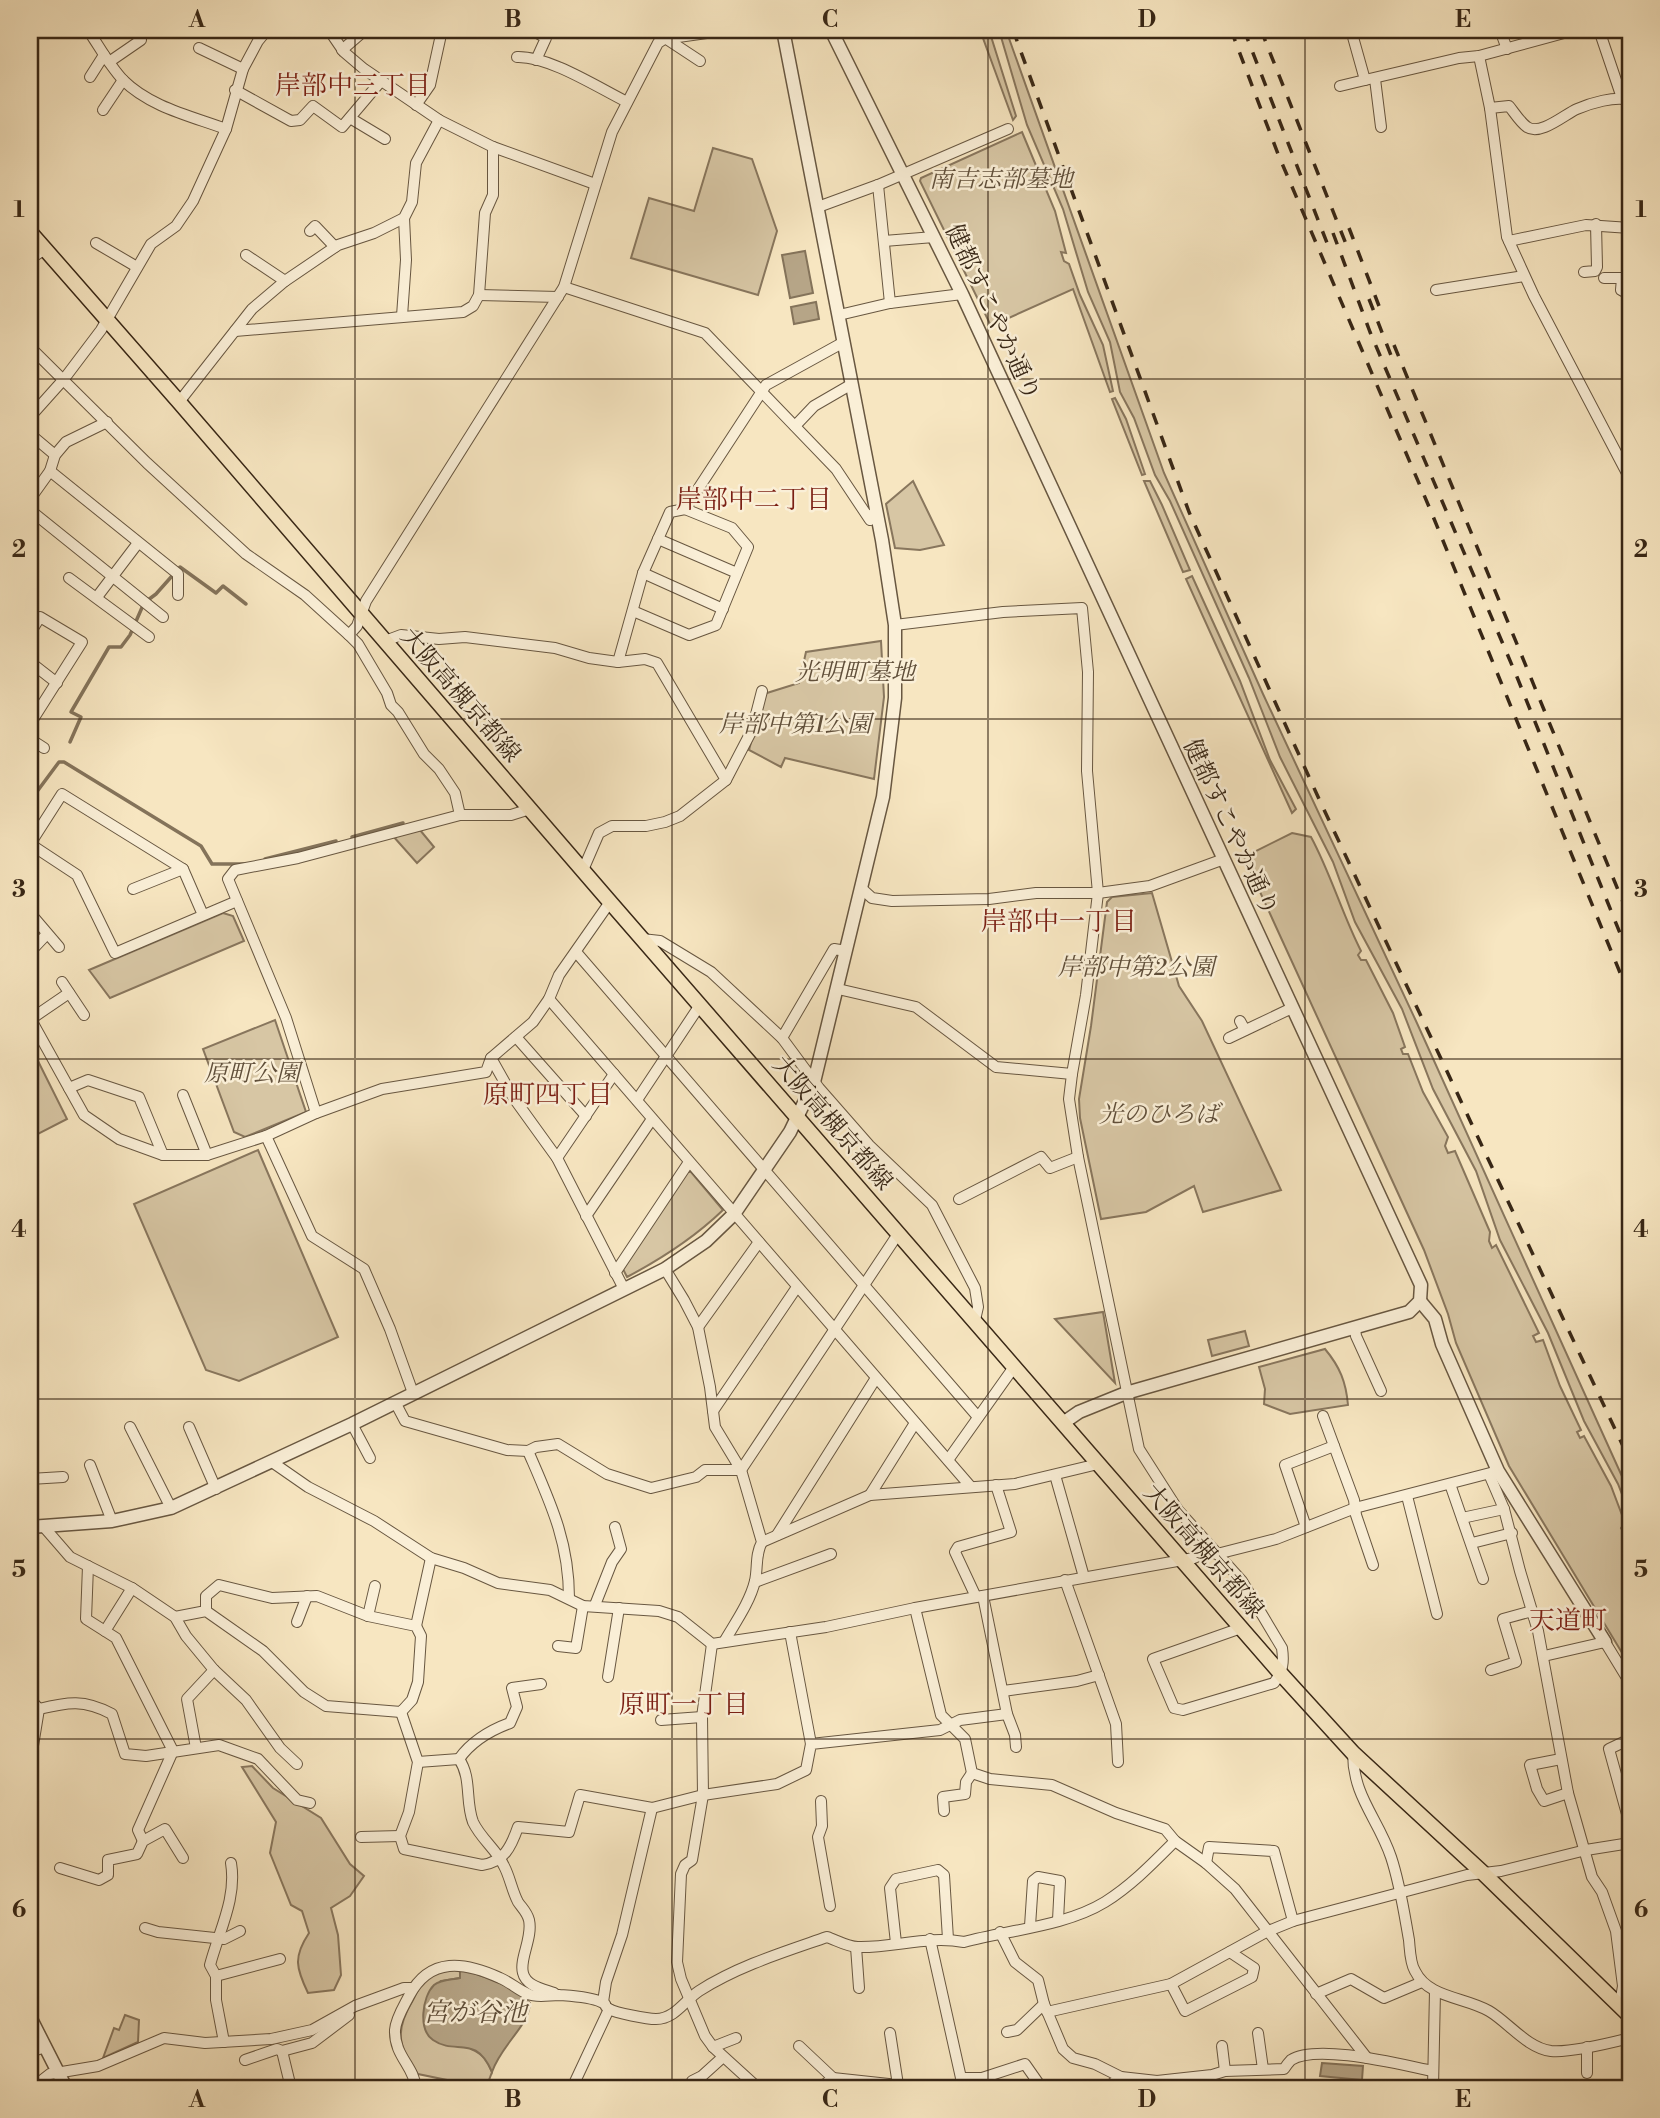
<svg xmlns="http://www.w3.org/2000/svg" width="1660" height="2118" font-family="'Libre Bodoni','Noto Serif JP',serif">
	<rect width="100%" height="100%" fill="#f7e6c1"/>
	<filter id="stains"><feTurbulence type="fractalNoise" baseFrequency=".00286" numOctaves="4"/><feColorMatrix values="0 0 0 0 .2 0 0 0 0 .09 0 0 0 0 .02 0 0 0 .5 -.17"/></filter>
	<radialGradient id="worn" r=".72"><stop offset=".6" stop-color="#630" stop-opacity="0"/><stop offset="1" stop-color="#630" stop-opacity=".3"/></radialGradient>
	<g fill="#d7c6a4" stroke="#88765d" stroke-width="2">
		<polygon points="980,30 989,30 1016,116 1013,120"/>
		<polygon points="999,30 1006,30 1164,473 1263,694 1416,1021 1630,1494 1630,1515 1618,1484 1584,1421 1548,1333 1500,1240 1476,1171 1433,1089 1402,1009 1355,922 1333,862 1280,757 1249,678 1170,501 1155,475 1134,418 1120,392 1110,342 1088,292 1063,209 1027,125"/>
		<polygon points="1022,132 1055,211 1066,253 1061,252 1064,261 1069,264 1080,295 1103,345 1113,391 1110,392 1073,289 991,326 920,181 921,178"/>
		<polygon points="713,148 752,159 777,231 758,295 631,258 649,198 694,211"/>
		<polygon points="1115,398 1126,419 1145,474 1142,475 1112,399"/>
		<polygon points="913,481 944,545 920,550 895,548 886,504"/>
		<polygon points="1144,481 1150,481 1162,505 1190,570 1183,572"/>
		<polygon points="1192,576 1240,681 1270,760 1296,809 1292,813 1186,579"/>
		<polygon points="881,641 884,697 874,779 785,758 781,767 749,750 763,697 767,693 799,683 806,652"/>
		<polygon points="420,830 434,847 417,863 393,836"/>
		<path d="M1292,833l19,4c20,37 31,77 50,114l-3,4 3,5h5l27,53 12,34 -4,2 2,5h5l15,38 25,45 -3,9 3,7 7,-2 35,81 -1,9 3,7 4,-3 43,88 -6,3 3,6 7,-2 17,46 21,44 -4,2 3,6 4,-2 27,50 14,37 -4,5 3,5 5,1 1,3v129l-121,-200 -53,-123 -8,-29 -24,-64 -180,-393z"/>
		<polygon points="1152,893 1179,986 1202,1021 1281,1190 1203,1212 1194,1186 1146,1212 1101,1219 1080,1118 1079,1099 1091,1026 1107,902 1112,897"/>
		<polygon points="223,913 233,916 244,941 110,998 89,970"/>
		<polygon points="275,1020 306,1112 245,1137 234,1132 203,1049"/>
		<polygon points="36,1057 67,1119 36,1135 30,1123 30,1060"/>
		<polygon points="258,1150 338,1337 239,1381 206,1370 134,1204"/>
		<path d="M687,1172h4l32,38c-29,28 -60,48 -96,67l-4,-8z"/>
		<polygon points="1103,1312 1115,1383 1055,1319"/>
		<polygon points="1245,1331 1249,1346 1212,1356 1208,1340"/>
		<path d="M1325,1349c15,18 21,33 23,56l-58,9 -26,-10 1,-15 -6,-22z"/>
		<path d="M252,1766l21,22 48,30 29,46 14,12 -14,20 -19,12 7,27 3,40 -7,15 -26,3c-12,-25 -15,-36 1,-60l-7,-22 -11,-6 -21,-52 6,-31 -34,-55z"/>
		<path d="M460,1969v9l-19,3 30,68c12,5 16,11 21,23l-6,16 -68,-14c-21,-28 -23,-44 -5,-74 4,-8 8,-18 15,-23 9,-6 21,-6 32,-8z"/>
		<polygon points="125,2015 139,2020 138,2042 103,2058 114,2028 119,2030"/>
	</g>
	<g fill="#b6a587" stroke="#84735a" stroke-width="2">
		<polygon points="805,251 813,293 790,298 782,255"/>
		<polygon points="816,302 819,319 794,324 791,307"/>
		<path d="M460,1969c25,7 51,16 70,34 -1,23 -29,42 -38,69 -17,-39 -36,-16 -59,-32 -15,-10 -11,-43 1,-55 7,-6 18,-5 26,-7z"/>
		<polygon points="1322,2063 1363,2066 1362,2080 1320,2076"/>
	</g>
	<g fill="none" stroke-linecap="round" stroke-linejoin="round">
		<g stroke="#84735a" stroke-width="3.5">
			<polyline points="70,742 81,717 71,712 109,647 121,647 130,635 144,603 156,594 180,567 216,593 223,586 246,604"/>
			<polyline points="30,801 59,762 64,762 201,846 212,864 244,864"/>
			<polyline points="352,837 403,823"/>
			<polyline points="265,859 336,841"/>
		</g>
		<defs>
			<g id="minor">
				<path d="M88,30c11,16 21,35 35,50 27,27 68,36 103,49"/>
				<polyline points="329,30 344,52 364,69 439,120 493,147 595,184"/>
				<polyline points="532,30 546,38 536,60"/>
				<polyline points="653,30 700,61"/>
				<polyline points="1351,30 1365,80 1459,58 1479,56 1575,30"/>
				<polyline points="1500,30 1507,49"/>
				<polyline points="1599,30 1622,98"/>
				<polyline points="199,48 243,69"/>
				<polyline points="342,50 365,30"/>
				<polyline points="1479,56 1490,108 1507,237 1534,296 1630,479"/>
				<path d="M517,57c32,-1 80,30 110,45"/>
				<polyline points="109,62 141,40"/>
				<polyline points="90,77 104,55"/>
				<polyline points="1375,79 1381,127"/>
				<polyline points="1340,86 1365,80"/>
				<polyline points="235,90 291,121 300,120 313,106 342,127 381,81"/>
				<polyline points="416,105 430,85 442,30"/>
				<path d="M1490,108l19,-2c5,6 11,16 18,21 14,9 38,-13 50,-18 14,-6 37,-13 53,-9"/>
				<polyline points="103,110 123,80"/>
				<polyline points="350,118 385,139"/>
				<polyline points="878,185 890,303"/>
				<polyline points="818,207 878,185 1008,129"/>
				<polyline points="1627,229 1628,255 1630,255"/>
				<polyline points="310,231 315,226 335,247"/>
				<polyline points="884,241 934,237"/>
				<polyline points="1509,241 1586,225 1630,228"/>
				<polyline points="96,243 137,267"/>
				<polyline points="246,255 285,281"/>
				<polyline points="30,259 45,249"/>
				<polyline points="1584,272 1595,271 1597,267 1596,224"/>
				<polyline points="1604,278 1622,278 1621,290 1630,295"/>
				<polyline points="564,287 705,333 836,469 870,520 876,509"/>
				<polyline points="1436,290 1524,276"/>
				<polyline points="479,295 558,297"/>
				<polyline points="839,315 890,303 962,294"/>
				<polyline points="402,316 406,260 404,218"/>
				<polyline points="235,331 463,312 473,306 479,295 485,213 493,195 493,147"/>
				<polyline points="30,347 147,463 246,554 305,595 349,635 358,644 387,693 391,705 398,712 424,754 439,769 455,793 460,815"/>
				<polyline points="179,402 252,309 285,281 338,245 374,233 404,218 412,202 416,163 439,120"/>
				<polyline points="30,417 64,379 101,330 151,244 176,226 193,201 226,129 243,69 258,41 267,30"/>
				<polyline points="795,426 814,406 852,384"/>
				<polyline points="30,434 55,455"/>
				<polyline points="50,471 178,574 178,595"/>
				<polyline points="30,499 50,471 55,455 66,442 107,422"/>
				<polyline points="30,510 163,617"/>
				<polyline points="658,539 737,573"/>
				<polyline points="643,573 723,609"/>
				<polyline points="69,578 149,637"/>
				<polyline points="97,597 138,543"/>
				<polyline points="633,611 689,635 716,625 748,547 732,528 685,509"/>
				<path d="M895,625l108,-13 79,-4 6,64 -1,99 11,122 -12,102 -14,79 -3,25 9,58 61,292 39,61 64,71 40,67c2,14 1,23 -8,35l-91,27 -9,-2 -21,-49 88,-31"/>
				<polyline points="30,633 40,617 82,642 30,724"/>
				<polyline points="349,635 357,626 366,601 564,287 612,132 658,43 664,39 728,30"/>
				<polyline points="385,641 401,635 439,639 465,637 555,648 589,658 618,662 645,659 657,663 726,780"/>
				<polyline points="30,662 57,683"/>
				<polyline points="618,662 643,573 670,512 685,509 766,385 844,342"/>
				<polyline points="30,739 44,748"/>
				<polyline points="583,870 599,833 612,826 646,826 665,822 680,816 726,780 752,730 762,691"/>
				<polyline points="861,888 872,898 892,901 989,899 1036,893 1098,893 1150,886 1224,859"/>
				<polyline points="133,889 183,869"/>
				<polyline points="30,903 32,901"/>
				<polyline points="30,913 59,947"/>
				<polyline points="203,915 183,869 62,794 30,844 77,875 115,953 237,901"/>
				<polyline points="642,939 660,941 711,972 782,1038 819,1088 869,1145 932,1205 975,1288 978,1307 975,1320"/>
				<polyline points="30,952 47,934"/>
				<polyline points="576,952 978,1417"/>
				<polyline points="62,982 84,1015"/>
				<polyline points="838,989 916,1007 996,1067 1072,1074"/>
				<polyline points="549,999 971,1487"/>
				<polyline points="30,1018 84,1115 119,1139 163,1155 207,1155 266,1136 316,1113 382,1089 486,1072 491,1058 533,1022 549,999 559,975 610,902"/>
				<polyline points="31,1019 69,993"/>
				<polyline points="1240,1021 1245,1030"/>
				<polyline points="516,1037 586,1116"/>
				<polyline points="782,1038 834,949 846,951"/>
				<polyline points="1229,1038 1292,1008"/>
				<polyline points="491,1058 513,1097 557,1158 624,1289"/>
				<polyline points="69,1088 88,1080 139,1097 163,1155"/>
				<polyline points="183,1095 207,1155"/>
				<polyline points="637,1100 700,1005"/>
				<polyline points="316,1113 286,1018 228,879 235,870 298,858 460,815 511,815 530,809"/>
				<polyline points="266,1136 312,1236 364,1269 390,1329 413,1393"/>
				<polyline points="557,1158 614,1074"/>
				<polyline points="959,1199 1041,1157 1050,1168 1078,1157"/>
				<polyline points="586,1216 652,1119"/>
				<path d="M665,1269l19,31 14,27 12,60 5,40 26,43 21,72c-7,13 -4,25 -7,39 -5,21 -20,42 -31,61"/>
				<polyline points="615,1273 689,1162"/>
				<polyline points="698,1327 759,1242"/>
				<polyline points="1355,1329 1356,1336 1381,1391"/>
				<polyline points="395,1402 405,1421 507,1450 528,1451 536,1447 558,1444 607,1474 651,1488 696,1477 705,1470 741,1470 898,1234"/>
				<polyline points="713,1411 797,1287"/>
				<polyline points="1323,1416 1354,1500 1356,1515 1373,1565"/>
				<polyline points="352,1424 370,1458"/>
				<polyline points="130,1427 171,1508"/>
				<polyline points="189,1427 216,1489"/>
				<path d="M528,1451c22,51 41,90 41,147"/>
				<polyline points="948,1460 1014,1367"/>
				<polyline points="272,1462 308,1487 374,1521 431,1558 464,1568 498,1583 550,1590 583,1606 659,1611 678,1617 712,1644 826,1627 915,1608 1194,1558 1208,1552 1217,1554 1276,1539 1355,1508 1498,1471"/>
				<polyline points="90,1465 112,1521"/>
				<polyline points="1489,1474 1504,1509 1520,1571 1538,1631 1568,1793 1592,1877 1602,1892 1616,1931 1623,1986 1620,2004"/>
				<polyline points="1055,1475 1084,1577"/>
				<polyline points="30,1479 63,1477"/>
				<polyline points="1450,1484 1483,1579"/>
				<polyline points="870,1495 915,1423"/>
				<polyline points="1407,1496 1437,1614"/>
				<polyline points="1462,1518 1504,1509"/>
				<polyline points="44,1527 70,1557 132,1588 175,1617 186,1636 214,1670 246,1700 280,1748 297,1764"/>
				<polyline points="1306,1527 1285,1465 1334,1446"/>
				<polyline points="777,1535 876,1378"/>
				<polyline points="762,1542 870,1495 1015,1484 1098,1464"/>
				<polyline points="1472,1543 1512,1533"/>
				<polyline points="88,1566 86,1619 116,1638 173,1751 138,1830 143,1841"/>
				<polyline points="1065,1580 1116,1724 1118,1762"/>
				<polyline points="755,1582 831,1554"/>
				<polyline points="983,1596 1007,1714 1015,1735 1016,1747"/>
				<polyline points="976,1597 955,1552 958,1547 1011,1532 996,1485"/>
				<polyline points="595,1605 612,1562 621,1549 615,1527"/>
				<polyline points="915,1608 941,1715 965,1739 972,1773 990,1779 1052,1785 1116,1813 1165,1829 1175,1841 1206,1863 1235,1889 1367,2058"/>
				<polyline points="368,1616 375,1586"/>
				<polyline points="175,1617 206,1611 263,1651 304,1692 326,1706 401,1712 412,1700 418,1682 421,1636 416,1626 368,1616 317,1596 272,1598 219,1585 206,1596 206,1611"/>
				<polyline points="297,1622 307,1596"/>
				<polyline points="416,1626 431,1558"/>
				<polyline points="105,1631 132,1588"/>
				<polyline points="790,1632 811,1744"/>
				<polyline points="712,1644 702,1717 703,1795 692,1860 685,1865 681,1874 677,1962 681,1979 705,2036 713,2047 758,2088"/>
				<polyline points="558,1646 576,1648 583,1606"/>
				<polyline points="1544,1656 1605,1642 1630,1683"/>
				<polyline points="1491,1670 1516,1662 1503,1619 1532,1611"/>
				<polyline points="608,1677 619,1608"/>
				<polyline points="1003,1691 1077,1681 1099,1675"/>
				<polyline points="30,1699 39,1709 30,1764"/>
				<path d="M39,1709c29,-7 45,-10 73,5l13,40 21,2 73,-11 39,14 39,41 13,3"/>
				<path d="M401,1712l17,50 -9,50 -9,24 4,13 78,16c22,-3 29,-18 36,-38l51,5 11,-37 72,13 51,-13 74,-11 29,-14 5,-26 129,-14 20,-10 47,-6"/>
				<polyline points="661,1720 702,1717"/>
				<polyline points="1630,1739 1609,1749 1630,1825"/>
				<polyline points="196,1748 187,1699 214,1670"/>
				<path d="M1353,1753c0,44 25,65 38,104 9,27 13,55 18,83 1,10 1,23 6,31 13,27 50,26 74,40 19,11 38,37 62,40 20,2 59,-8 79,-13"/>
				<path d="M459,1759c13,19 6,42 14,63 8,17 24,28 31,44 6,11 8,25 14,36 4,6 9,10 11,18 4,18 -10,39 -6,53 3,13 20,16 31,20"/>
				<path d="M459,1759c12,-17 32,-29 51,-36l7,-16 -5,-19 29,-4"/>
				<polyline points="1561,1759 1530,1765 1537,1789 1544,1801 1568,1793"/>
				<polyline points="418,1762 459,1759"/>
				<polyline points="821,1801 822,1826 818,1837 830,1906"/>
				<polyline points="944,1811 943,1797 965,1794 966,1782 972,1773"/>
				<polyline points="361,1837 400,1836"/>
				<polyline points="1206,1863 1209,1847 1274,1851 1293,1921"/>
				<polyline points="60,1868 99,1880 108,1875 108,1860 137,1854 143,1841 165,1829 183,1858"/>
				<polyline points="1030,1926 1033,1881 1038,1877 1060,1881 1058,1920"/>
				<polyline points="145,1928 158,1932 224,1939 240,1931"/>
				<path d="M1000,1932l15,30 23,18 6,24 19,45 10,9 22,6 26,13 36,4 55,-6 13,-4 59,-2c2,-3 4,-6 7,-9 26,-17 111,5 142,11"/>
				<polyline points="930,1939 961,2078 960,2085 953,2088"/>
				<polyline points="896,1943 890,1888 896,1879 938,1870 944,1875 948,1939"/>
				<polyline points="856,1947 859,1988"/>
				<polyline points="216,1976 280,1959"/>
				<polyline points="1171,1984 1185,2011 1252,1977 1254,1968 1230,1952"/>
				<polyline points="1316,1994 1351,1979 1384,1998 1422,1982"/>
				<polyline points="603,2002 606,1982 622,1935 652,1808"/>
				<polyline points="1047,2012 1171,1984 1266,1932 1293,1921 1467,1875 1501,1871 1586,1850 1630,1843"/>
				<polyline points="1007,2032 1017,2030 1044,2004"/>
				<polyline points="890,2033 898,2085"/>
				<polyline points="1258,2033 1263,2069"/>
				<path d="M224,2042l-8,-42v-24l-6,-11c9,-34 27,-67 21,-102"/>
				<polyline points="799,2046 833,2078"/>
				<polyline points="1222,2046 1225,2071"/>
				<polyline points="713,2047 736,2038"/>
				<polyline points="1587,2047 1587,2073"/>
				<polyline points="282,2051 291,2088"/>
				<polyline points="30,2052 45,2047"/>
				<polyline points="245,2060 277,2049 282,2051 312,2043 349,2015"/>
				<polyline points="961,2078 982,2078 1025,2064 1039,2084"/>
				<polyline points="982,2078 986,2088"/>
				<polyline points="692,2081 702,2076 723,2057"/>
				<polyline points="32,2088 50,2074 98,2066 164,2038 205,2043 271,2039 312,2030 355,2006 404,1988 413,1988"/>
				<path d="M416,2088c-2,-22 -22,-32 -21,-58 1,-12 9,-24 14,-34 21,-40 56,-34 91,-18 10,4 18,12 28,16 9,4 21,1 31,1 12,1 32,2 42,7 9,4 0,2 8,7 7,4 38,10 47,10 19,0 29,-19 43,-28 39,-25 85,-39 128,-54 9,3 21,10 31,10 36,1 70,-12 106,-5 45,-12 102,-16 141,-40 27,-17 48,-39 70,-61"/>
				<polyline points="572,2088 609,2009"/>
				<polyline points="820,2088 833,2078 898,2085 898,2088"/>
				<polyline points="1106,2088 1121,2077"/>
				<polyline points="1433,2088 1435,1991"/>
			</g>
			<g id="tertiary">
				<polyline points="831,30 962,294 1421,1285 1420,1301 1409,1312 1126,1393 1079,1412 1063,1423"/>
				<polyline points="1420,1301 1435,1319 1442,1344 1498,1471 1605,1642"/>
				<polyline points="30,1527 112,1521 171,1508 352,1424 665,1269 706,1241 734,1214 790,1132 814,1082 883,797 895,698 895,625 882,540 783,30"/>
				<polyline points="30,2017 66,2088"/>
			</g>
			<polyline id="primary" points="30,232 179,402 610,902 1281,1674 1353,1753 1483,1873 1630,2016"/>
		</defs>
		<use href="#minor" stroke="#685741" stroke-width="12"/>
		<use href="#tertiary" stroke="#685741" stroke-width="15"/>
		<use href="#primary" stroke="#382716" stroke-width="17"/>
		<use href="#minor" stroke="#faefd7" stroke-width="10"/>
		<use href="#tertiary" stroke="#faefd7" stroke-width="12"/>
		<use href="#primary" stroke="#f7e6c1" stroke-width="14"/>
		<g stroke="#382716" stroke-width="3.5" stroke-dasharray="12 12" stroke-linecap="butt">
			<polyline points="1013,30 1189,512 1319,799 1630,1461"/>
			<polyline points="1231,30 1278,154 1430,509 1630,997"/>
			<polyline points="1244,30 1329,248"/>
			<polyline points="1261,30 1346,244"/>
			<polyline points="1349,228 1379,306"/>
			<polyline points="1333,233 1370,332 1517,677 1630,958"/>
			<polyline points="1369,299 1392,358"/>
			<polyline points="1394,345 1630,919"/>
		</g>
	</g>
	<path fill="none" stroke="#382716" stroke-width="2" stroke-opacity="0.55" d="M355,30v2058M672,30v2058M988,30v2058M1305,30v2058M30,379h1600M30,719h1600M30,1059h1600M30,1399h1600M30,1739h1600"/>
	<g text-anchor="middle" stroke-width="5" stroke-linejoin="round" paint-order="stroke">
		<g font-size="24" font-style="italic" fill="#604f3a" stroke="#faefd7">
			<text x="1001" y="187">南吉志部墓地</text>
			<text x="855" y="680">光明町墓地</text>
			<text x="795" y="732">岸部中第1公園</text>
			<text x="1136" y="975">岸部中第2公園</text>
			<text x="252" y="1081">原町公園</text>
			<text x="1159" y="1122">光のひろば</text>
		</g>
		<g font-size="24" fill="#382716" stroke="#faefd7">
			<text transform="translate(993 312) rotate(65)" y="8">健都すこやか通り</text>
			<text transform="translate(461 695) rotate(49)" y="8">大阪高槻京都線</text>
			<text transform="translate(1231 827) rotate(65)" y="8">健都すこやか通り</text>
			<text transform="translate(833 1123) rotate(49)" y="8">大阪高槻京都線</text>
			<text transform="translate(1204 1551) rotate(49)" y="8">大阪高槻京都線</text>
		</g>
		<g font-size="26" fill="#7a1f14" stroke="#faefd7">
			<text x="353" y="94">岸部中三丁目</text>
			<text x="754" y="508">岸部中二丁目</text>
			<text x="1059" y="930">岸部中一丁目</text>
			<text x="548" y="1103">原町四丁目</text>
			<text x="1568" y="1629">天道町</text>
			<text x="684" y="1713">原町一丁目</text>
		</g>
		<g font-size="26" font-style="italic" fill="#5e4d38" stroke="#faefd7">
			<text x="475" y="2021">宮が谷池</text>
		</g>
	</g>
	<rect width="1660" height="2118" fill="none" stroke="#f7e6c1" stroke-width="77"/>
	<rect x="38" y="38" width="1584" height="2042" fill="none" stroke="#382716" stroke-width="2.5"/>
	<g font-size="23" text-anchor="middle" font-weight="bold" fill="#382716">
		<text x="197" y="27">A</text>
		<text x="513" y="27">B</text>
		<text x="830" y="27">C</text>
		<text x="1147" y="27">D</text>
		<text x="1463" y="27">E</text>
		<text x="19" y="217">1</text>
		<text x="1641" y="217">1</text>
		<text x="19" y="557">2</text>
		<text x="1641" y="557">2</text>
		<text x="19" y="897">3</text>
		<text x="1641" y="897">3</text>
		<text x="19" y="1237">4</text>
		<text x="1641" y="1237">4</text>
		<text x="19" y="1577">5</text>
		<text x="1641" y="1577">5</text>
		<text x="19" y="1917">6</text>
		<text x="1641" y="1917">6</text>
		<text x="197" y="2107">A</text>
		<text x="513" y="2107">B</text>
		<text x="830" y="2107">C</text>
		<text x="1147" y="2107">D</text>
		<text x="1463" y="2107">E</text>
	</g>
	<rect width="100%" height="100%" filter="url(#stains)"/>
	<rect width="100%" height="100%" fill="url(#worn)"/>
</svg>
